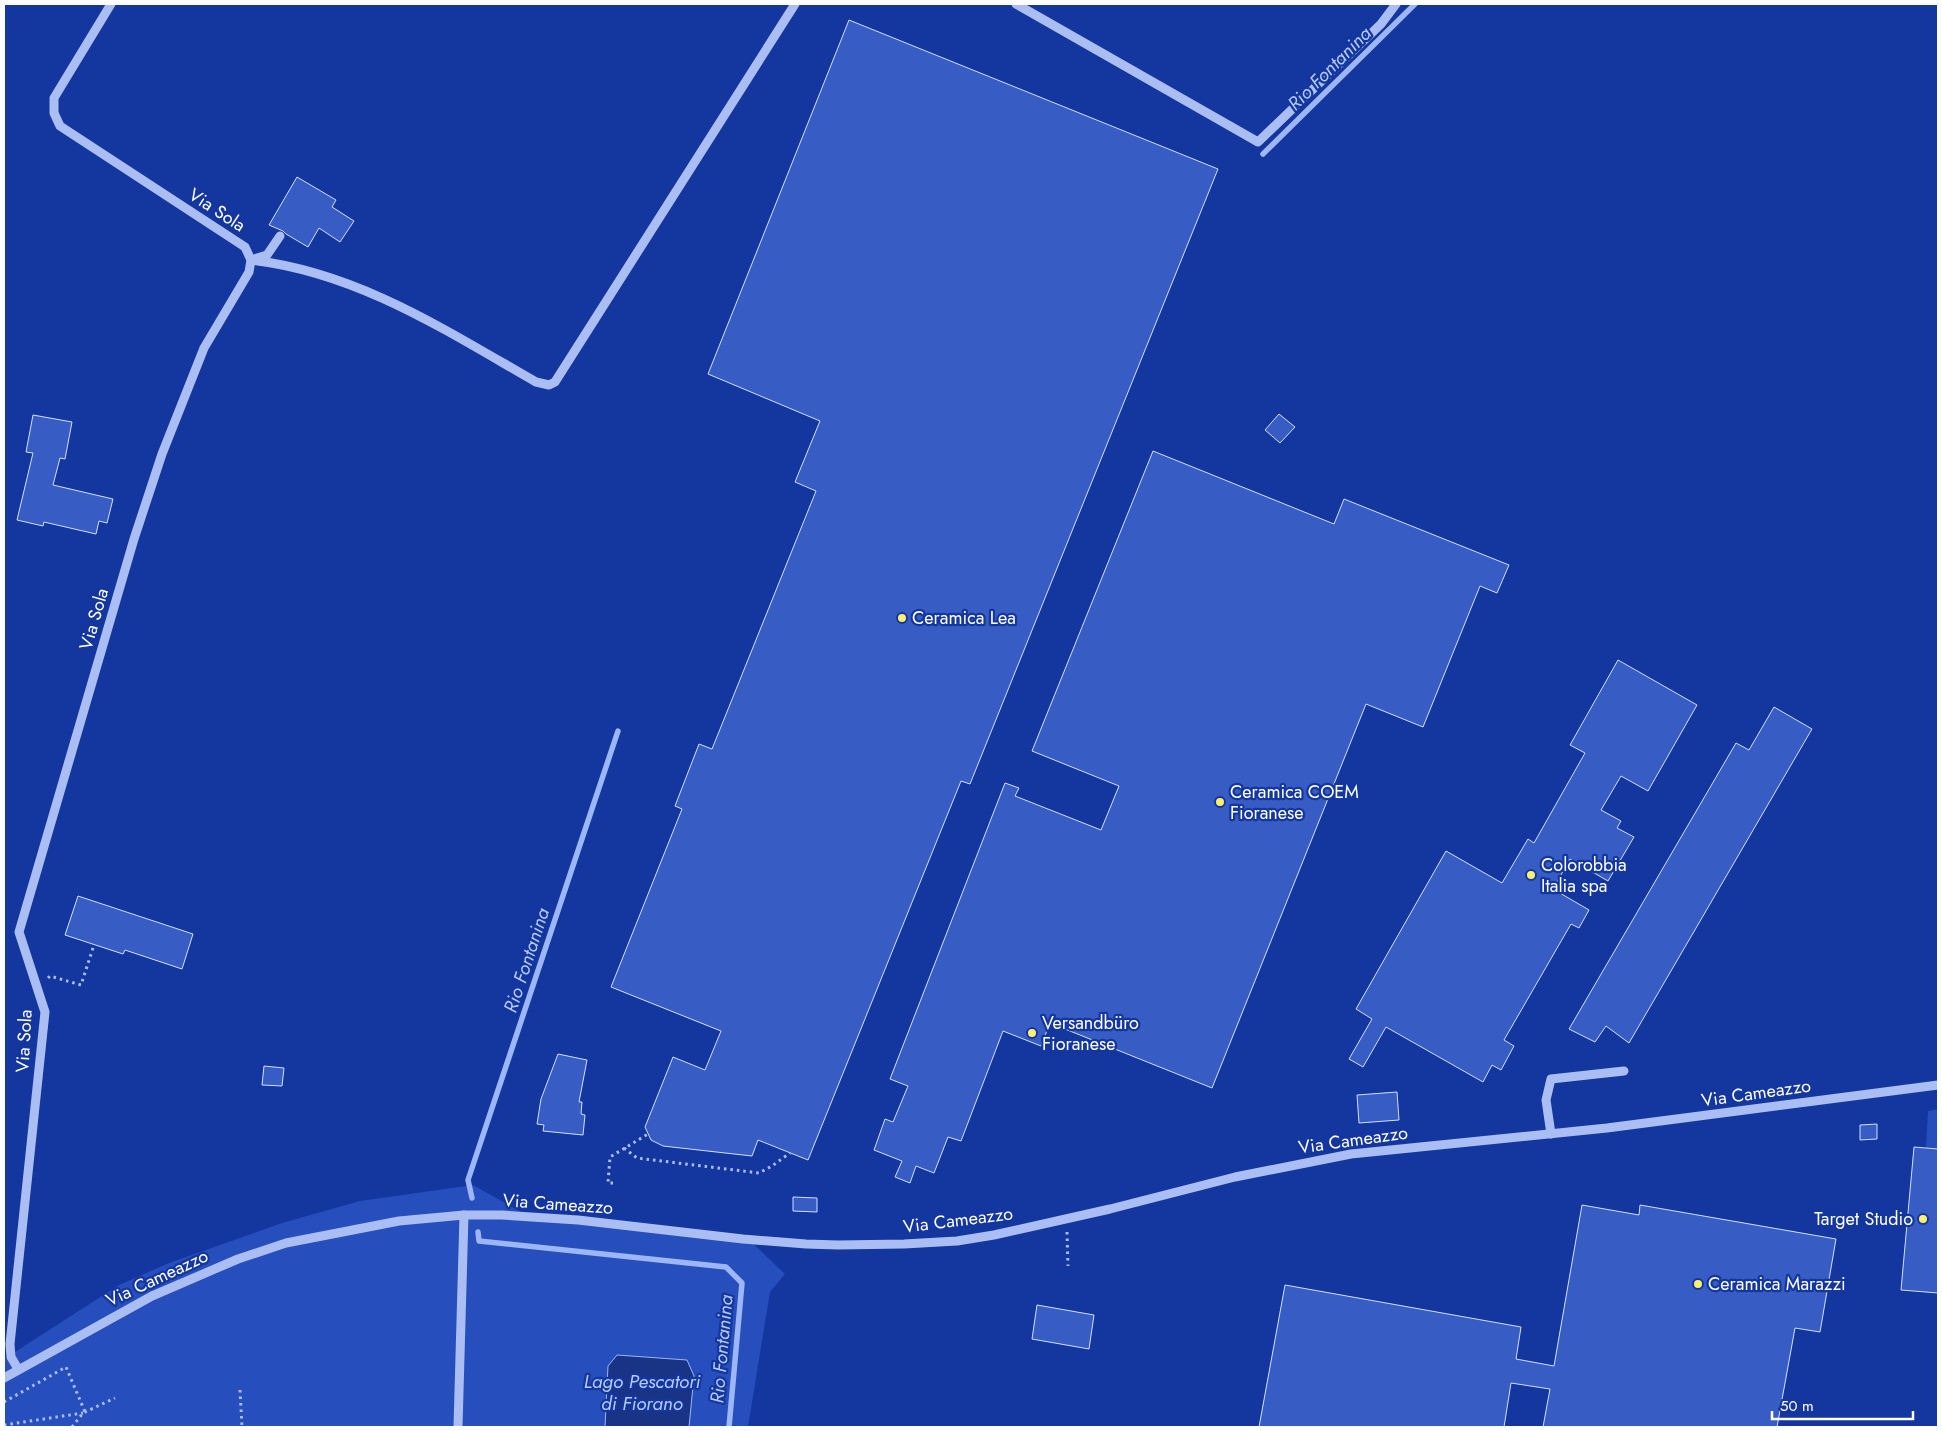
<svg xmlns="http://www.w3.org/2000/svg" width="1942" height="1431" font-family="Jost,sans-serif">
	<rect width="100%" height="100%" fill="#13369f"/>
	<g fill="#264ebd">
		<polygon points="1938,1109 1938,1149 1926,1148 1928,1111"/>
		<polygon points="473,1185 528,1216 745,1236 785,1274 770,1292 748,1427 4,1427 4,1359 119,1285 169,1263 282,1223 360,1201"/>
	</g>
	<polygon fill="#193485" stroke="#9cb6f7" points="617,1355 687,1360 694,1376 689,1427 605,1427 608,1366"/>
	<g fill="none" stroke-linecap="round" stroke-linejoin="round">
		<g stroke="#9cb6f7" stroke-width="5.5">
			<polyline points="1263,154 1415,4"/>
			<polyline points="472,1198 468,1180 618,731"/>
			<polyline points="478,1232 479,1241 726,1267 742,1283 729,1427"/>
		</g>
	</g>
	<g fill="#375cc4" stroke="#d3dffe">
		<polygon points="849,20 1218,169 970,784 961,781 808,1160 758,1140 752,1156 663,1146 651,1140 645,1127 673,1057 705,1070 721,1031 611,987 682,809 675,806 699,744 712,749 816,491 795,482 820,421 708,374"/>
		<polygon points="297,177 336,200 332,207 354,221 340,242 319,228 308,247 286,234 283,231 269,225"/>
		<polygon points="1279,414 1295,427 1280,443 1265,430"/>
		<polygon points="33,415 72,422 65,459 60,458 53,485 113,499 107,523 99,521 96,534 44,522 43,526 17,520 33,453 26,452"/>
		<polygon points="1153,451 1334,524 1344,499 1509,565 1497,593 1480,586 1423,727 1366,704 1212,1088 1050,1023 1041,1046 1003,1031 961,1141 948,1137 934,1173 916,1166 910,1183 895,1177 902,1161 874,1150 885,1119 893,1122 908,1086 890,1079 1005,783 1019,788 1015,796 1101,830 1119,786 1032,751"/>
		<polygon points="1618,660 1697,705 1648,791 1621,776 1601,810 1621,821 1617,828 1634,837 1608,881 1570,859 1553,889 1589,910 1579,928 1571,924 1504,1040 1514,1046 1501,1070 1492,1065 1483,1082 1386,1027 1363,1067 1349,1059 1372,1019 1356,1009 1446,851 1502,883 1528,839 1534,843 1585,753 1570,745"/>
		<polygon points="1774,707 1812,729 1629,1043 1606,1026 1595,1042 1569,1029 1736,743 1749,750"/>
		<polygon points="78,896 193,934 182,969 125,950 123,954 65,935"/>
		<polygon points="558,1054 587,1060 579,1102 582,1102 581,1114 585,1115 583,1135 543,1131 544,1125 537,1124 541,1099"/>
		<polygon points="264,1066 284,1068 282,1086 262,1085"/>
		<polygon points="1397,1092 1399,1120 1359,1123 1357,1095"/>
		<polygon points="1877,1124 1877,1139 1860,1140 1860,1125"/>
		<polygon points="1914,1147 1938,1149 1938,1293 1901,1290"/>
		<polygon points="793,1197 817,1198 817,1212 793,1211"/>
		<polygon points="1582,1205 1639,1215 1640,1205 1836,1239 1820,1332 1795,1328 1777,1427 1543,1427 1550,1389 1511,1383 1504,1427 1259,1427 1285,1285 1521,1327 1516,1359 1554,1366"/>
		<polygon points="1037,1305 1094,1315 1089,1349 1032,1339"/>
	</g>
	<g fill="none" stroke-linecap="round" stroke-linejoin="round">
		<g stroke="#aabef4" stroke-width="3" stroke-dasharray="2.5 4" stroke-linecap="butt">
			<polyline points="48,978 50,976 81,985 94,945"/>
			<polyline points="624,1148 637,1158 759,1173 772,1166 790,1153"/>
			<polyline points="613,1183 608,1183 610,1157 648,1134"/>
			<polyline points="1067,1232 1068,1266"/>
			<polyline points="240,1390 242,1427"/>
			<polyline points="4,1402 66,1367 85,1412"/>
			<polyline points="4,1425 83,1413"/>
			<polyline points="72,1427 83,1413 115,1398"/>
		</g>
		<g stroke="#aabef4" stroke-width="9">
			<polyline points="1016,4 1258,142 1381,24 1396,4"/>
			<path d="M280,236l-13,19 -16,5c106,12 194,70 285,122l13,3 6,-3 240,-378"/>
			<polyline points="1551,1134 1546,1100 1551,1079 1624,1071"/>
			<polyline points="18,1369 11,1357 10,1344 45,1012 19,932 134,539 162,454 204,348 249,272 251,260 245,247 60,126 54,113 54,98 111,4"/>
			<polyline points="4,1378 152,1296 238,1259 286,1243 399,1221 464,1215 502,1215 578,1220 743,1239 806,1244 838,1245 904,1244 957,1241 994,1235 1110,1209 1235,1177 1351,1154 1607,1128 1938,1085"/>
			<polyline points="458,1427 464,1215"/>
		</g>
	</g>
	<g fill="#ffef6e" stroke="#13369f" stroke-width="2">
		<circle cx="902" cy="618" r="5"/>
		<circle cx="1220" cy="802" r="5"/>
		<circle cx="1531" cy="875" r="5"/>
		<circle cx="1032" cy="1033" r="5"/>
		<circle cx="1923" cy="1219" r="5"/>
		<circle cx="1698" cy="1284" r="5"/>
	</g>
	<g text-anchor="middle" stroke-width="4.5" stroke-linejoin="round" paint-order="stroke">
		<g font-size="18" fill="#fff" stroke="#13369f">
			<text transform="translate(217 210) rotate(33)" y="6">Via Sola</text>
			<text transform="translate(94 619) rotate(-74)" y="6">Via Sola</text>
			<text transform="translate(24 1041) rotate(-87)" y="6">Via Sola</text>
			<text transform="translate(1756 1093) rotate(-8)" y="6">Via Cameazzo</text>
			<text transform="translate(1353 1140) rotate(-8)" y="6">Via Cameazzo</text>
			<text transform="translate(558 1204) rotate(4)" y="6">Via Cameazzo</text>
			<text transform="translate(958 1220) rotate(-7)" y="6">Via Cameazzo</text>
			<text transform="translate(157 1278) rotate(-25)" y="6">Via Cameazzo</text>
		</g>
		<g font-size="18" fill="#fff" stroke="#13369f" text-anchor="start">
			<text x="912" y="624">Ceramica Lea</text>
			<text x="1230" y="798">Ceramica COEM<tspan x="1230" dy="21">Fioranese</tspan></text>
			<text x="1541" y="871">Colorobbia<tspan x="1541" dy="21">Italia spa</tspan></text>
			<text x="1042" y="1029">Versandbüro<tspan x="1042" dy="21">Fioranese</tspan></text>
			<text x="1913" y="1225" text-anchor="end">Target Studio</text>
			<text x="1708" y="1290">Ceramica Marazzi</text>
		</g>
		<g font-size="19" font-style="italic" fill="#b7cafb" stroke="#13369f">
			<text transform="translate(1329 68) rotate(-45)" y="7">Rio Fontanina</text>
			<text transform="translate(526 960) rotate(-72)" y="7">Rio Fontanina</text>
			<text transform="translate(721 1349) rotate(-85)" y="7">Rio Fontanina</text>
			<text x="642" y="1388">Lago Pescatori<tspan x="642" dy="22">di Fiorano</tspan></text>
		</g>
	</g>
	<rect width="1942" height="1431" fill="none" stroke="#ffffff" stroke-width="10"/>
	<path d="M1772 1411v8h141v-8" fill="none" stroke="#ffffff" stroke-width="2.5"/>
	<text x="1780" y="1411" font-size="15" fill="#ffffff" stroke="#13369f" stroke-width="4" paint-order="stroke">50 m</text>
</svg>
